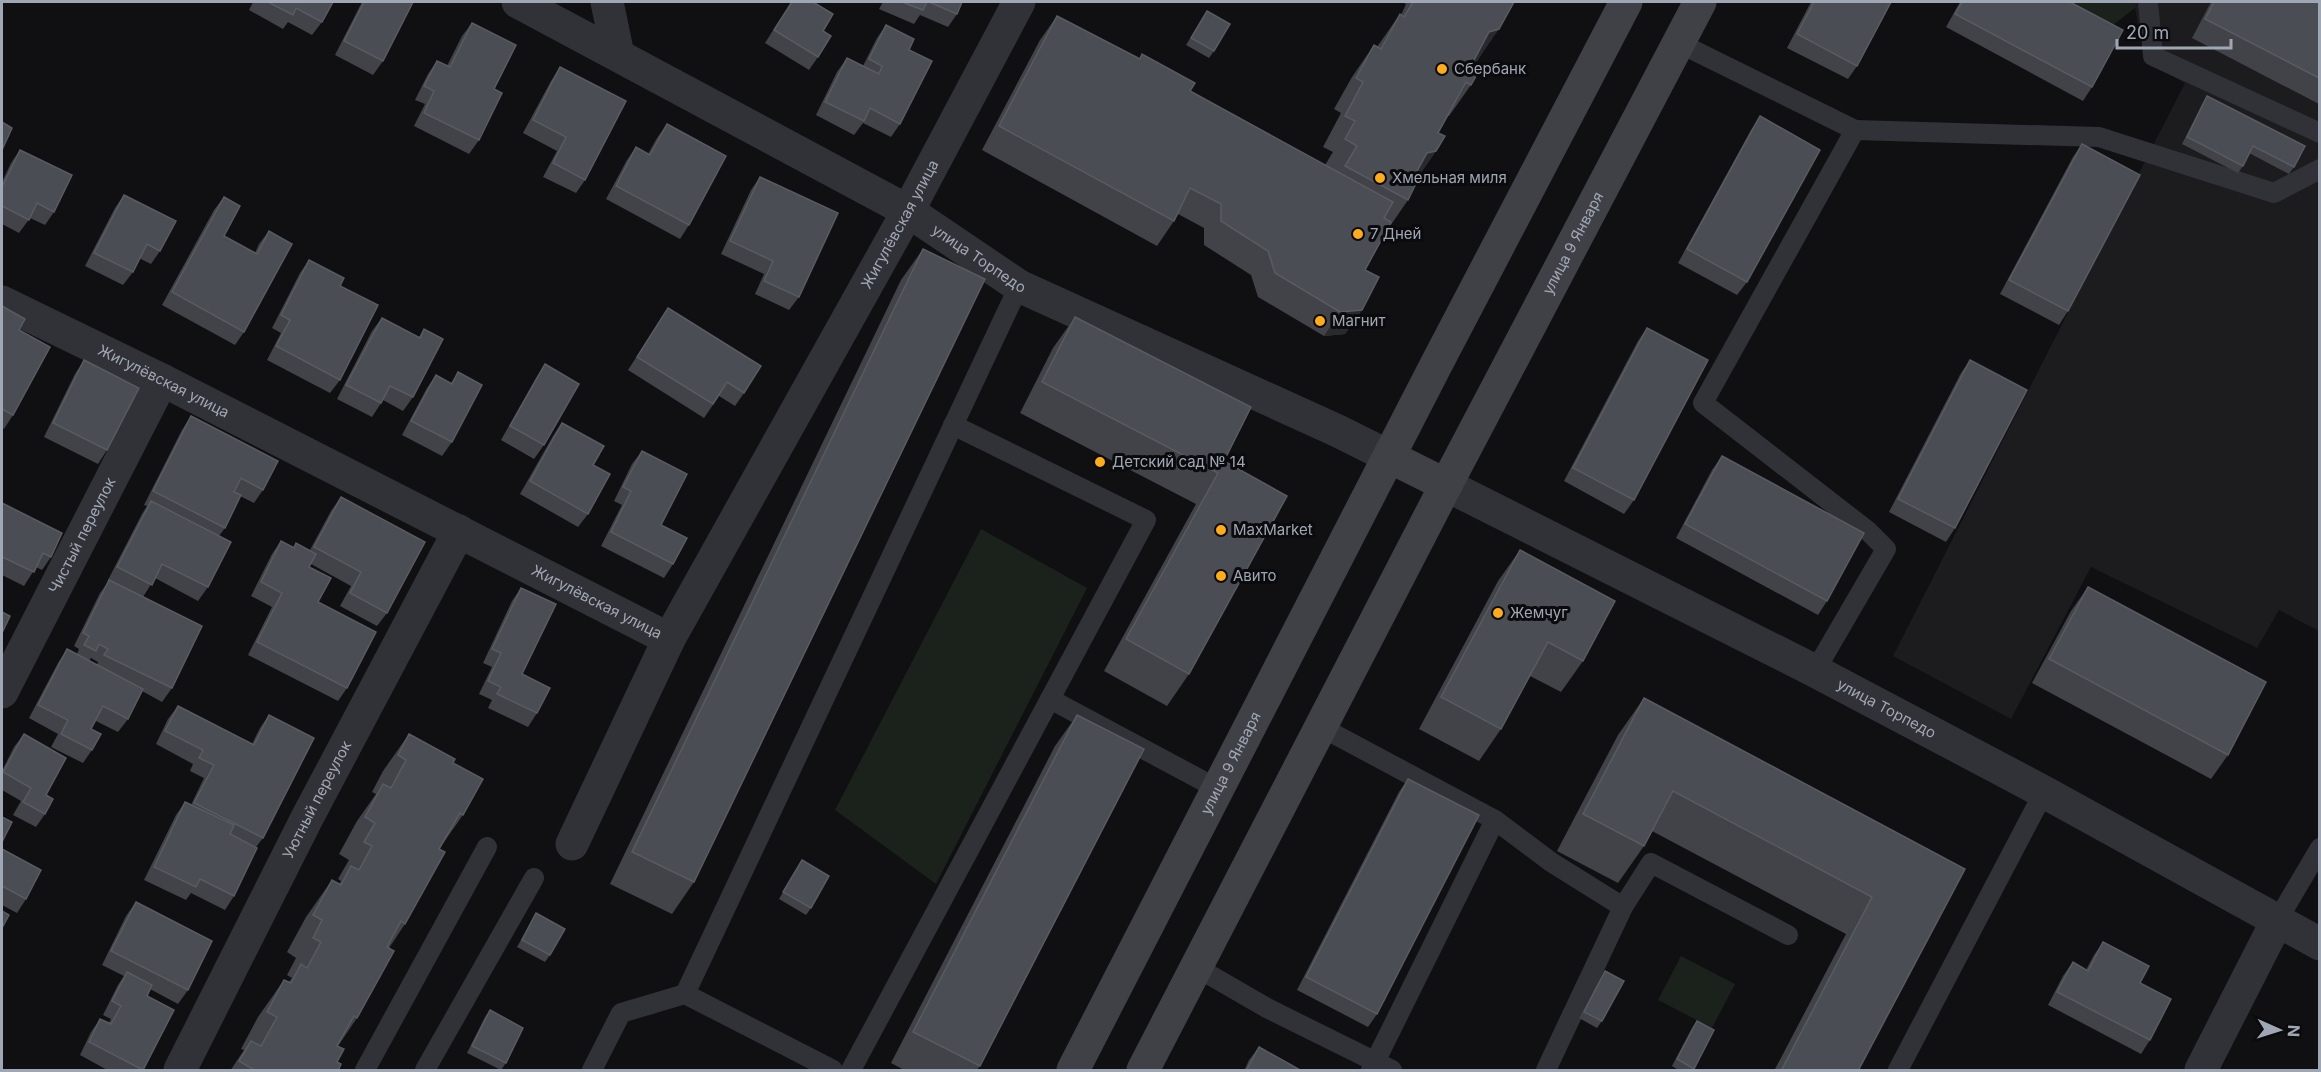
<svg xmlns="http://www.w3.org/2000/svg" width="2321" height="1072" font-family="Inter,sans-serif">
	<rect width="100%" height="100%" fill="#101012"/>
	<polygon fill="#1c1c1f" points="2138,2 2319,2 2319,631 2279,610 2257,648 2091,567 2011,719 1893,656 2185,83 2146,62 2135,8"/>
	<g fill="#1a221b">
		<polygon points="2058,2 2138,2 2135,8 2109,28"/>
		<polygon points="981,529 1087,588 936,884 835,810"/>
		<polygon points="1681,956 1735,984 1712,1028 1658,1000"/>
	</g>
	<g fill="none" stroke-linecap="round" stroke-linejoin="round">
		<g stroke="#313237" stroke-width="20">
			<polyline points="2148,2 2153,56 2320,133"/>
			<polyline points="1679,43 1855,130 1703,403 1868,531 1886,549 1815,671"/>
			<polyline points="1855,130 2099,137 2274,193 2320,169"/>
			<polyline points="1050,699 1218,789"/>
			<polyline points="1321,727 1495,820 1551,862 1623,907 1651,863 1788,935"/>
			<polyline points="2277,921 2320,848"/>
			<polyline points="1196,967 1267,1008 1392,1070"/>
			<polyline points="685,994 1019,286"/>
			<polyline points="365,1070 487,847"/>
			<polyline points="425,1070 534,878"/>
			<polyline points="592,1070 621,1013 685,994 833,1070"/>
			<polyline points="851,1070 1146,520 953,425"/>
			<polyline points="1371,1070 1495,820"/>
			<polyline points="1546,1070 1623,907"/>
			<polyline points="1898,1070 2044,792"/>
		</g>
		<g stroke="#313237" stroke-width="33">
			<path id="s1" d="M518,2l390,209 111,75 319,145 52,26"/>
			<polyline points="607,2 618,55"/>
			<path id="s2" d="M2,302l160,78 507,259 239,-428 111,-209"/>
			<path id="s3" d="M1446,485l369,186 229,121 276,152"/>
			<path id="s4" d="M2,692l160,-312"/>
			<polyline points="572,844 669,639"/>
			<path id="s5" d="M180,1070l127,-252 152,-287"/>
			<polyline points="2201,1070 2277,921"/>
		</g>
		<g stroke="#3f4147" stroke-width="33">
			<polyline points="1390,457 1446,485"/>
			<path id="s6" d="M1073,1070l364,-707 189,-361"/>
			<path id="s7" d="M1143,1070l303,-585 254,-483"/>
		</g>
	</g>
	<g fill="#414348" fill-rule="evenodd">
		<polygon points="253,2 333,2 322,22 312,35 288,22 283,29 249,10"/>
		<polygon points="362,2 413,2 383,61 373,75 335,55"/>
		<polygon points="791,2 813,2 823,31 818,57 809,70 765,43"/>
		<polygon points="883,2 962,2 957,14 948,27 920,15 914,24 879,9"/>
		<polygon points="1402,2 1514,2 1477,61 1473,62 1471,85 1449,116 1448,116 1438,133 1436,151 1419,175 1408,200 1386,232 1365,270 1362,310 1345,334 1324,336 1258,297 1251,275 1204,245 1204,228 1178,214 1174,221 1157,246 982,150 1040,40 1057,16 1139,59 1142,54 1190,91 1325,165 1333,152 1323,147 1341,113 1334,109 1352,77 1374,45 1377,47 1400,14 1401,15 1406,4"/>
		<polygon points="1811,2 1891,2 1857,66 1848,79 1787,48"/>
		<polygon points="1960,2 2070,2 2092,87 2083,101 1946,27"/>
		<polygon points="2211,2 2319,2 2319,104 2192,38"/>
		<polygon points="1207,11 1214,51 1209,58 1186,45"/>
		<polygon points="472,23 494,89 479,140 469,154 414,126 425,104 415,100 428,74 437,61 447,66 462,36"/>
		<polygon points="886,25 909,50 900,124 891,137 863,123 854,135 816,115 837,72 847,58 863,66 877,38"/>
		<polygon points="560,67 585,180 576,193 543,177 557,151 523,133 551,81"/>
		<polygon points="2207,96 2294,167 2289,174 2249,153 2243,166 2238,173 2182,144 2203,103"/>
		<polygon points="1760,116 1747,282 1737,295 1678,263 1751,130"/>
		<polygon points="667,124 689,225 680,239 606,199 627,160 636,147 648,154 657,138"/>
		<polygon points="2082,144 2068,311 2059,325 2000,294 2073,157"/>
		<polygon points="20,150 54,212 45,225 30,218 19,233 2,224 2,182 11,163"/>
		<polygon points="760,177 799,297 789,310 755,294 764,274 721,254 751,190"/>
		<polygon points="124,195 160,251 151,264 139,258 133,272 123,285 85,266 115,208"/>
		<polygon points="224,197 224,236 255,253 259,244 269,231 244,332 235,345 162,305 214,210"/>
		<polygon points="923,249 694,882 672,914 610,884 901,280"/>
		<polygon points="309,260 340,286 340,380 330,393 267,360 281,333 272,328 300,273"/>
		<polygon points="2,306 19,330 13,415 4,429 2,427"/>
		<polygon points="668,308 744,393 735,406 719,396 704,418 628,370"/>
		<polygon points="1075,317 1224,461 1189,674 1167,706 1104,671 1196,504 1020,413 1053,348"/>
		<polygon points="382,318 419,337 424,329 413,397 403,411 383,400 372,417 337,399 372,331"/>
		<polygon points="1647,328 1634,500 1624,514 1564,481 1638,341"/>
		<polygon points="84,360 107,450 98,464 44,437 75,374"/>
		<polygon points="1970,360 1955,528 1946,542 1889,512 1961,373"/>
		<polygon points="545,364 544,445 534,459 501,440 536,378"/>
		<polygon points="458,372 452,442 442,456 402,435 427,388 436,375 451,383"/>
		<path d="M191,416l72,74 -9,13 -14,-7 -15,32 -6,8 -11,51 -10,14 -43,-23 -12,19 29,91 -10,14 -20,-11 -14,28 -10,13 -22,-11 -5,8 1,21 -9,13 -32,-16 7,-13 -29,-16 29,-55 9,-14 10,5 2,-5 -5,-3 26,-53 9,-12 -1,-1 34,-66 5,-8 -3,-1 38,-75zM91,658l7,4 -1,3 -8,-4z"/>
		<polygon points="562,423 593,465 588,514 578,527 520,494 553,436"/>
		<polygon points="642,451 661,525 673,564 664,578 601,546 622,505 614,501 632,464"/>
		<polygon points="1722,456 1827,601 1818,615 1676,538 1712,470"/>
		<polygon points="341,497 387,613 377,626 340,606 351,586 311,564 309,567 318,602 347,688 338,701 248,655 272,607 251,596 272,554 281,541 294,547 296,543 310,550 331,511"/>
		<polygon points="2,503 51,557 42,570 36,567 24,586 2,575"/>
		<polygon points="1520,550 1583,661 1561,692 1530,676 1501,729 1479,761 1419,729 1498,581"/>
		<polygon points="2088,587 2228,755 2211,779 2032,683 2071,611"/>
		<polygon points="521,588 522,674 537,713 528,727 488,708 492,700 479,694 492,667 483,663 512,601"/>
		<polygon points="1644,698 1965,869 1858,1071 1774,1071 1846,934 1652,831 1644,846 1618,883 1557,851 1618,735"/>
		<polygon points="178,706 252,744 260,728 269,715 263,838 256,847 234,896 225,910 191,893 186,900 144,880 176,815 185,802 191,805 204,778 190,771 193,764 156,744 168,719"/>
		<polygon points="1077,715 980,1066 976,1071 906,1071 891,1063 1055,746"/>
		<polygon points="24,734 46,795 45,814 36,827 13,815 21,801 2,790 2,771 14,747"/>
		<polygon points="409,734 453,763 463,815 439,849 405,924 389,948 357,1018 338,1046 337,1062 338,1071 230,1071 244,1050 241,1049 258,1017 284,980 289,982 292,978 287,975 296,958 287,952 306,917 332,880 339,884 341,881 338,879 349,860 339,854 357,821 376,794 372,792 383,771"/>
		<polygon points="1408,779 1377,1014 1368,1027 1297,990 1399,792"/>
		<polygon points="2,849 26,899 17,913 2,905"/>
		<polygon points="802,860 811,908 806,915 779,899"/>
		<polygon points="136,902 188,990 178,1004 150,989 147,996 174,1010 143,1071 109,1071 80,1055 91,1032 100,1019 109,1023 111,1019 103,1015 118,985 124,976 102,965 126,916"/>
		<polygon points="536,913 550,955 545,962 517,947"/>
		<polygon points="2103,942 2140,983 2150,1040 2141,1054 2048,1005 2063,976 2073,962 2086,970 2094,955"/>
		<polygon points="1605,971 1602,1021 1597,1028 1579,1018 1601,978"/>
		<polygon points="490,1010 506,1063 501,1070 467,1053 485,1017"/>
		<polygon points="1697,1021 1714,1030 1693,1071 1680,1071 1672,1066 1692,1028"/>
		<polygon points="1259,1047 1302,1071 1244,1071 1249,1060"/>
	</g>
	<g fill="#292a2e">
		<polygon points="1499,29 1477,61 1467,63 1489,32"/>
		<polygon points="1436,151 1414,183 1405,184 1427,153"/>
		<polygon points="1362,310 1345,334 1324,336 1340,312"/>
	</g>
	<g fill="#4b4d54" stroke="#595b63" stroke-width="1.5">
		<polygon points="268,2 333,2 322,22 296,8 293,15"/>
		<polygon points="364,2 413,2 383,61 344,41"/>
		<polygon points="792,2 813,2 833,14 823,31 831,36 818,57 774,30"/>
		<polygon points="902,2 927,2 923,10"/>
		<polygon points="929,2 962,2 957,14"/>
		<polygon points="1413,2 1514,2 1499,29 1489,32 1473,62 1479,71 1471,85 1466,82 1438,133 1445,136 1436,151 1427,153 1416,173 1420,175 1408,200 1345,166 1357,146 1345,139 1355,121 1345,116 1363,82 1356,78 1374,45 1381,49 1400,14 1404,17"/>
		<polygon points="1814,2 1891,2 1857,66 1797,34"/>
		<polygon points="1962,2 2070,2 2123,30 2092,87 1955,14"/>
		<polygon points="2214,2 2319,2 2319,78 2205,19"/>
		<polygon points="1207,11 1230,24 1214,51 1191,38"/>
		<polygon points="1057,16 1140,59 1142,54 1195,83 1190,91 1393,202 1384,218 1391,222 1365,270 1379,277 1362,310 1340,312 1275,273 1268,251 1221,221 1221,204 1190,188 1174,221 999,126"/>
		<polygon points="472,23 516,45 494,89 502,93 479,140 424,113 434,91 424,86 437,61 450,67"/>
		<polygon points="886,25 914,39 909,50 932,61 900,124 870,108 864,121 825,102 847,58 879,74 882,66 869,59"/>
		<polygon points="560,67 626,101 585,180 553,163 566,137 533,120"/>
		<polygon points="2207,96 2305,146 2294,167 2253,146 2243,166 2187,137"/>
		<polygon points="1760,116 1820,150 1747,282 1687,249"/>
		<polygon points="2,122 12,128 2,150"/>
		<polygon points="667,124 726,156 689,225 616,186 636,147 650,155"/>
		<polygon points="2082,144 2140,175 2068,311 2009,280"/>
		<polygon points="20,150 72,175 54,212 37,203 29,220 2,206 2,187"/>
		<polygon points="760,177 838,213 799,297 764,281 773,261 730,241"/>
		<polygon points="124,195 176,221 160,251 147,244 133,272 94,253"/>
		<polygon points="224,197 240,206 224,236 257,254 269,231 292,244 244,332 172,292"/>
		<polygon points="923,249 985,279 694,882 632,852"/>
		<polygon points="309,260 344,278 340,286 378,305 340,380 276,346 290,320 281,315"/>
		<polygon points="2,306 25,319 19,330 50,347 13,415 2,409"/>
		<polygon points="668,308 761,366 744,393 727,382 713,404 637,357"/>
		<polygon points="1075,317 1251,407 1224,461 1287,496 1189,674 1126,639 1218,473 1042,382"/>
		<polygon points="382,318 420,338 424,329 443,339 413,397 390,386 381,403 346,385"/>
		<polygon points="1647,328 1708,360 1634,500 1573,468"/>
		<polygon points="84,360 139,388 107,450 53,423"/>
		<polygon points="1970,360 2027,390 1955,528 1898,499"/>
		<polygon points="545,364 579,384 544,445 510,426"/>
		<polygon points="458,372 482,385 452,442 411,421 436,375 452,384"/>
		<polygon points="191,416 278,461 263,490 241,478 234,492 241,495 225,528 153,491"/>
		<polygon points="562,423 604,446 593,465 610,474 588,514 530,481"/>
		<polygon points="642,451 687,474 661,525 687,538 673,564 611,532 631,491 623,487"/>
		<polygon points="1722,456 1864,533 1827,601 1685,524"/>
		<polygon points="341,497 425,542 387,613 350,593 361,572 314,547"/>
		<polygon points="151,501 231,542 208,587 162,564 152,585 117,567"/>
		<polygon points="2,503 62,533 51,557 43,553 34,572 2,557"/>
		<polygon points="281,541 294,548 296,543 316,554 309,567 331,578 318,602 376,632 347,688 257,642 282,593 261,582"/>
		<polygon points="1520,550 1615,601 1583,661 1548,642 1501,729 1441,697"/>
		<polygon points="109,580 202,626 172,688 104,655 108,649 99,644 96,651 84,645 89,636 83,633"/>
		<polygon points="2088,587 2266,682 2228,755 2049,659"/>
		<polygon points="521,588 556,604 522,674 550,688 537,713 497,694 501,687 488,681 501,653 492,649"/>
		<polygon points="2,612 10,616 2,633"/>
		<polygon points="67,649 143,689 128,719 103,706 91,729 101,734 92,750 61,734 68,720 38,705"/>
		<polygon points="1644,698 1965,869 1858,1071 1781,1071 1872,897 1673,791 1644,846 1583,814"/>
		<polygon points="178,706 254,745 269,715 314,738 263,838 194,803 214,765 199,758 203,750 165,731"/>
		<polygon points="1077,715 1144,749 980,1066 913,1032"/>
		<polygon points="24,734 66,758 46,795 53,799 45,814 23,802 31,788 3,772"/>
		<polygon points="409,734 455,759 453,763 483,779 463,815 460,813 439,849 445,852 405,924 401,921 387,947 394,951 357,1018 354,1016 337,1046 344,1049 337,1062 341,1064 338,1071 256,1071 239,1061 251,1041 261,1046 277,1017 267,1012 284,980 291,983 301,964 307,968 321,942 313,938 322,920 313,915 332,880 341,885 351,866 359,870 372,846 364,842 375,823 365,817 383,784 391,788 406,760 398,755"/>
		<polygon points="1408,779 1479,815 1377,1014 1306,977"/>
		<polygon points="185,802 234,825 230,834 257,848 234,896 200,879 196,887 154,867"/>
		<polygon points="2,817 12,822 2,842"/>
		<polygon points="2,849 41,870 26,899 2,886"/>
		<polygon points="802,860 829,876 811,908 783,892"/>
		<polygon points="136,902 212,941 188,990 111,951"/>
		<polygon points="2,911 9,915 2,928"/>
		<polygon points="536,913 565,929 550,955 522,940"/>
		<polygon points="2103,942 2149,966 2140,983 2171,999 2150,1040 2057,992 2073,962 2088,971"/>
		<polygon points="1605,971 1624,981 1602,1021 1584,1012"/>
		<polygon points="127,972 152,985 147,996 174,1010 143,1070 89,1042 100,1019 111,1024 121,1006 112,1001"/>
		<polygon points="490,1010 523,1028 506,1063 472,1046"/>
		<polygon points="1697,1021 1714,1030 1694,1069 1677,1059"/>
		<polygon points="1259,1047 1302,1071 1246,1071"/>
	</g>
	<g fill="#feab1c" stroke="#0b0b0d" stroke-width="2">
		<circle cx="1442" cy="69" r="6"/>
		<circle cx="1380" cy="178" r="6"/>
		<circle cx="1358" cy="234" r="6"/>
		<circle cx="1320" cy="321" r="6"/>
		<circle cx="1100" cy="462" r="6"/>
		<circle cx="1221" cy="530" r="6"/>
		<circle cx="1221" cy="576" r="6"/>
		<circle cx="1498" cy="613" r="6"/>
	</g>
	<g text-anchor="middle" stroke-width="6" stroke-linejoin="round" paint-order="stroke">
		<g font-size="15" fill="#a0a7b4" stroke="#0b0b0d" text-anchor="start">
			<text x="1454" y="74">Сбербанк</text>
			<text x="1392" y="183">Хмельная миля</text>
			<text x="1370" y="239">7 Дней</text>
			<text x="1332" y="326">Магнит</text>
			<text x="1112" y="467">Детский сад № 14</text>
			<text x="1233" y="535">MaxMarket</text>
			<text x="1233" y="581">Авито</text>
			<text x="1510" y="618">Жемчуг</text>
		</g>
		<g font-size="15" fill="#a0a7b4" stroke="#0b0b0d">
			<text dy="5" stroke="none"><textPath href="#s2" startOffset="1222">Жигулёвская улица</textPath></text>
			<text dy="5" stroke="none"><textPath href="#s7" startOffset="932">улица 9 Января</textPath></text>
			<text dy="5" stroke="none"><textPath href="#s1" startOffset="528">улица Торпедо</textPath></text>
			<text dy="5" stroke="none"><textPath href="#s2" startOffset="180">Жигулёвская улица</textPath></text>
			<text dy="5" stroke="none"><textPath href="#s4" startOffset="176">Чистый переулок</textPath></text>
			<text dy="5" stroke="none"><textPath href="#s2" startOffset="666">Жигулёвская улица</textPath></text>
			<text dy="5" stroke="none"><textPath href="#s3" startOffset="494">улица Торпедо</textPath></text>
			<text dy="5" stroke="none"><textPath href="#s6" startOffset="345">улица 9 Января</textPath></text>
			<text dy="5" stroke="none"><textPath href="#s5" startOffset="303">Уютный переулок</textPath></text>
		</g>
	</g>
	<rect width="2321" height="1072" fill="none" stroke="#a0a7b4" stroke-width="6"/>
	<g transform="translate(2279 1030) rotate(93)" stroke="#0b0b0d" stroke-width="4.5" paint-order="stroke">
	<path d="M0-4.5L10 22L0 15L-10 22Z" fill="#a0a7b4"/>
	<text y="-9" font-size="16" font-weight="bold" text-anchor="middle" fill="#a0a7b4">N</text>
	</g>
	<path d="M2117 39v9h114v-9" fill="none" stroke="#a0a7b4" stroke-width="3"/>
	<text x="2126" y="39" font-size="18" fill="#a0a7b4" stroke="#0b0b0d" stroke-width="4.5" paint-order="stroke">20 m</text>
</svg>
